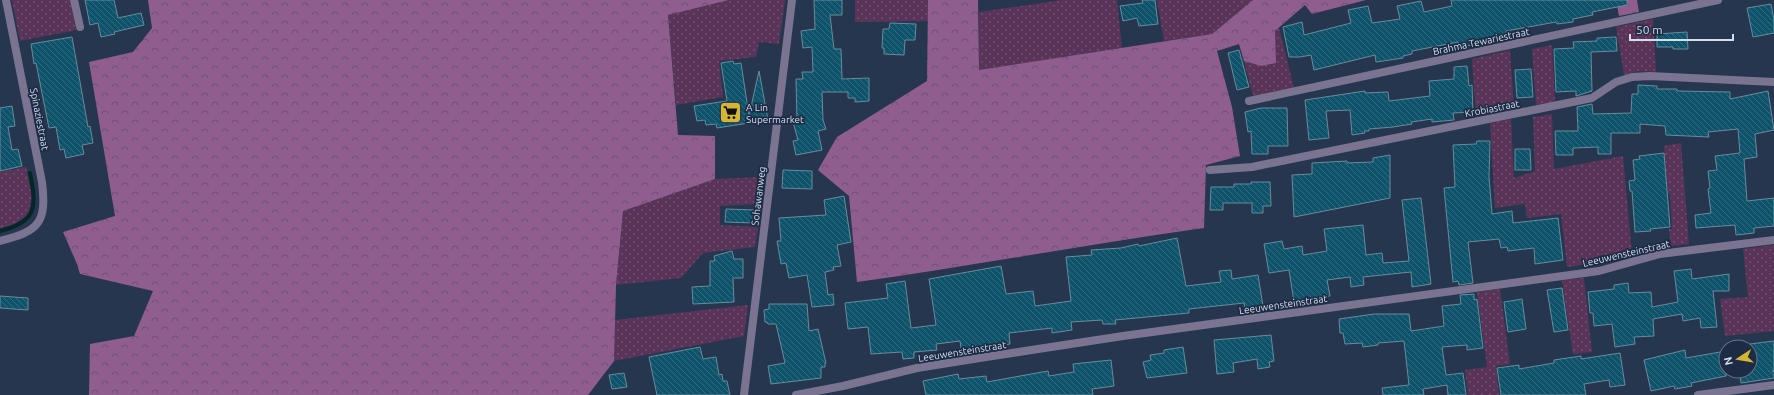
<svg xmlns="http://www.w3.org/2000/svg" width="1774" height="395" font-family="Ubuntu,sans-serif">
	<defs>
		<pattern id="grass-dots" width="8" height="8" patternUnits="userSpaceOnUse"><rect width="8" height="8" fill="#593358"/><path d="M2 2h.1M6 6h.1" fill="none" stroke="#705070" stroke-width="1.8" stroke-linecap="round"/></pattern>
		<pattern id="forest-crowns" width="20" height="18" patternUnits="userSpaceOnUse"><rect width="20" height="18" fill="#8f5e8e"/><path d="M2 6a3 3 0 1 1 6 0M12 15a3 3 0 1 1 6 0" fill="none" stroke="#6b526e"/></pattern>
		<pattern id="building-back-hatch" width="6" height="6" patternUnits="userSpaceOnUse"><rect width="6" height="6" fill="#0f536b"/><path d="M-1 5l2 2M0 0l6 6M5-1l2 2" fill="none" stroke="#316b80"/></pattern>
	</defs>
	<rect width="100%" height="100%" fill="#27364f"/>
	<g fill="url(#grass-dots)">
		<polygon points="12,0 70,0 76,30 20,41"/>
		<polygon points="729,0 785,0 779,44 759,42 756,57 719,61 723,97 676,105 668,15"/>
		<polygon points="855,0 929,0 928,21 855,22"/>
		<polygon points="1062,0 1117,0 1122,48 979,70 979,12"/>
		<polygon points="1157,0 1253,0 1212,34 1164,41"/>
		<polygon points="1653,19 1656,72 1638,71 1624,75 1616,27"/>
		<polygon points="1279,28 1294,88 1253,96 1244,61 1261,66 1275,31"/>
		<polygon points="1552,45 1555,102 1536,105 1532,49"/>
		<polygon points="1510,50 1514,109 1476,117 1472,59"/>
		<polygon points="1552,114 1554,169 1623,156 1632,255 1622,259 1567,267 1561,214 1527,218 1525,204 1495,208 1490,123 1511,119 1514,178 1535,171 1533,117"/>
		<polygon points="1681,143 1689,244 1671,246 1669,229 1672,229 1670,194 1668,194 1664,146"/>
		<polygon points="26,167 32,197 28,215 13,225 0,228 0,172"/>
		<polygon points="760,177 757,204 720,206 720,225 758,227 755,247 703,253 681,278 616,285 623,211 715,179"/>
		<polygon points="1774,245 1774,331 1725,336 1720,299 1748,297 1743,249"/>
		<polygon points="1584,278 1592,352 1573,354 1562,280"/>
		<polygon points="1500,289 1510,364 1496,366 1499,395 1468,395 1465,370 1487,367 1477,292"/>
		<polygon points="748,305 744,336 614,361 615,320"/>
	</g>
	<g fill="url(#forest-crowns)">
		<polygon points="148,0 729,0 668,15 678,135 715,136 715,179 623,211 616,285 614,361 588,395 89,395 90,344 134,336 153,291 80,274 77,264 63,232 115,216 89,62 133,52 152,28"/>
		<path d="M928,0h50l1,70 233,-36 41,-34h113l-54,14 -7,-9 -30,26 1,32 -15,3 -17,-5 -5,-17 -22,7 15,56 8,49 -34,9 -2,63c-116,16 -231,38 -347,54l-8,-86 -31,-26 19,-33 90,-56z"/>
		<polygon points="1616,0 1637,0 1639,12 1619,16"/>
	</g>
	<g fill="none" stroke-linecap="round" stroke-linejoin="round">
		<path stroke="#052626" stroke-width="4" d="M0,231c37,-9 37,-24 30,-58"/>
	</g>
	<g fill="url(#building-back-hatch)" stroke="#668c9d">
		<polygon points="85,0 114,0 118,18 141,13 144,25 114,32 115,34 101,37 98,23 90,25"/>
		<polygon points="814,0 842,0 842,15 830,15 834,49 841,49 842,79 869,78 869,101 855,102 855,98 848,98 848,92 822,92 823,120 826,129 818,131 822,150 796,155 793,141 798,140 793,122 797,121 796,79 803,79 802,72 813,72 812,47 803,48 801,31 815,29"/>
		<polygon points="1142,0 1155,0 1158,24 1139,26 1137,18 1123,21 1120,6 1143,3"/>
		<polygon points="1451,0 1627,0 1627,5 1592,12 1593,15 1573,19 1573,22 1557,24 1556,22 1506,31 1507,37 1493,39 1494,42 1459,47 1458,42 1412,51 1412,54 1403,56 1403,58 1376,62 1375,55 1314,70 1311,55 1300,57 1289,57 1283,27 1302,22 1304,35 1351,23 1348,10 1368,6 1372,23 1400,19 1397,6 1421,1 1424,12 1452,6"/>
		<polygon points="1771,4 1774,20 1774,33 1753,37 1747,8"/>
		<polygon points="890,23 916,24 915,40 905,40 904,55 884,54 884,48 882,48 883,29 889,29"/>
		<polygon points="1687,32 1688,49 1673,49 1673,47 1657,47 1657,34"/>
		<polygon points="72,37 88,127 90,126 93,143 82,145 84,154 66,158 64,149 60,150 56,127 49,128 36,63 34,64 31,44"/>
		<polygon points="1616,37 1617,51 1591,52 1592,91 1576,96 1576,91 1556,92 1554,49 1574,48 1573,42 1597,41 1597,38"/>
		<polygon points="1239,50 1249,87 1237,90 1228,53"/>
		<polygon points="733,61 734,64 741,63 749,116 759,71 768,120 717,128 716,124 706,125 705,120 697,121 694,106 727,101 721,63"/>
		<polygon points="1467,66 1469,86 1472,85 1473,112 1453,113 1454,120 1432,122 1432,119 1411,122 1412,124 1393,127 1369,129 1369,131 1364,131 1365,133 1352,135 1350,110 1326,111 1329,138 1309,140 1305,100 1365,91 1365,93 1388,92 1389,101 1430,96 1429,81 1454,79 1454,67"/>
		<polygon points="1531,69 1533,97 1517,98 1515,70"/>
		<polygon points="1638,85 1657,86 1657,89 1677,89 1677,91 1730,92 1730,99 1768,91 1774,130 1755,134 1757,157 1744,159 1747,201 1774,198 1774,226 1754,228 1754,233 1736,235 1735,225 1696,228 1695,215 1711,213 1708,189 1710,188 1708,171 1717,170 1715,156 1740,153 1738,129 1708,132 1709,137 1666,135 1665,126 1640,124 1640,133 1611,133 1611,154 1598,154 1598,147 1573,148 1573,155 1556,155 1555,131 1578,131 1577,107 1592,104 1593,114 1631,113 1632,94 1638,94"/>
		<polygon points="12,106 15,126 8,127 12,150 18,149 22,166 0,171 0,108"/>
		<polygon points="1261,108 1287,108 1288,146 1268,146 1268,154 1252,154 1251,131 1248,132 1245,112"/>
		<polygon points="1477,141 1490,141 1489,177 1492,214 1512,211 1513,223 1558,218 1563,260 1535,264 1534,248 1508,251 1507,247 1501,248 1499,239 1468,242 1473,283 1459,285 1458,281 1453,282 1444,188 1455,187 1453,145 1476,144"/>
		<polygon points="1515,149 1530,149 1531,170 1515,170"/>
		<polygon points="1664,153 1670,227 1650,229 1651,231 1635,232 1632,191 1630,191 1629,181 1635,180 1633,160 1640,159 1639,156"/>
		<polygon points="1390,155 1390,198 1294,217 1292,175 1312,174 1312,163 1347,161 1347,163 1373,162 1373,158"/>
		<polygon points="783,170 812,171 812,189 782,188"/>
		<polygon points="1251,182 1270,182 1271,206 1263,206 1263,213 1252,213 1252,203 1223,203 1223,210 1210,210 1211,187 1234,187 1234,184 1251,184"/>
		<polygon points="844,196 851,242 837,245 841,266 833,267 834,270 825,272 828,295 833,294 834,305 812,307 807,275 789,278 786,263 781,264 777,241 781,241 779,218 826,215 824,200"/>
		<polygon points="1421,198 1431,284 1412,287 1411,272 1363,277 1364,285 1351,287 1350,277 1327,280 1330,296 1294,302 1289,270 1269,273 1264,244 1282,241 1284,249 1302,246 1303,255 1327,251 1324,229 1363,225 1366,255 1382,253 1383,263 1409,261 1402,200"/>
		<polygon points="726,209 755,210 755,223 725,222"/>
		<polygon points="1177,238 1186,286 1221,282 1219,271 1231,270 1232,279 1258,275 1263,306 1245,309 1244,303 1189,309 1189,313 1115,320 1116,324 1103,324 1102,320 1071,322 1072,330 1052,333 1052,328 1009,333 1010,344 982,348 982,352 962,355 960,341 936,344 937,350 914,352 914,358 903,359 902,352 871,354 868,327 848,329 845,303 888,298 886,284 905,281 911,328 936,325 929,279 1001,266 1006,294 1033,291 1035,306 1071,301 1066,257 1092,255 1091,250 1121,248 1138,244 1139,246"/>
		<polygon points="732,251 734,259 743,259 743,278 733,278 734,302 693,304 692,287 710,286 710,261 715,261 714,256"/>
		<polygon points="1691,269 1692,279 1729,274 1729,291 1713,291 1717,327 1701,328 1700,318 1683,321 1682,314 1653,319 1654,336 1634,337 1635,344 1615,347 1612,324 1594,326 1593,313 1590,313 1588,292 1614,289 1614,285 1628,283 1629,293 1651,292 1652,307 1678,302 1674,271"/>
		<polygon points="1562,288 1568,330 1554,332 1547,290"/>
		<polygon points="1474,294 1474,300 1477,299 1483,348 1467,350 1467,345 1442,347 1446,375 1463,373 1466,395 1448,395 1447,385 1423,389 1424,395 1383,395 1382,388 1409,385 1404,341 1378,343 1378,345 1363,347 1362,343 1345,344 1343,333 1340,333 1339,319 1374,314 1409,314 1411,331 1444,326 1442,306 1461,304 1460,295"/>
		<polygon points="0,296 28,298 28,310 0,308"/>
		<polygon points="1522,299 1526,329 1508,332 1504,302"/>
		<polygon points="769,304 807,304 809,331 818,329 826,363 825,363 825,367 821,367 821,378 771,384 768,366 785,363 776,324 768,324 767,322 765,322 764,310 769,309"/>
		<polygon points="1271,335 1274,361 1269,362 1270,367 1258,369 1257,359 1233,363 1234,372 1217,374 1214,340"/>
		<polygon points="1774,341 1774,371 1772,371 1774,371 1774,378 1741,383 1739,371 1750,371 1750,344"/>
		<polygon points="700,347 703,359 716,357 719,375 722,374 723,381 727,381 730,395 657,395 649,357"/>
		<polygon points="1183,347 1187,373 1147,378 1143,362 1151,360 1150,355 1164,353 1164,350"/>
		<polygon points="1685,350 1686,358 1726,351 1726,376 1691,383 1692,386 1675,389 1674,386 1651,391 1644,360"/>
		<polygon points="1620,353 1625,385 1610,387 1609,380 1584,384 1586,395 1501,395 1497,368 1519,365 1519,369 1554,363 1554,360 1581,356 1581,359"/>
		<polygon points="1111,360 1114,386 1092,389 1093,395 926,395 923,381 958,374 959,379 986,376 987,382 1048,371 1049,376 1074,372 1073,364"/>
		<polygon points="624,373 627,387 612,389 609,375"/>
	</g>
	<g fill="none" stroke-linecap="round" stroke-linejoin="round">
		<g stroke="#7a7490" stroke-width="8">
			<polyline points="74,0 80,27"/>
			<polyline points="1249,101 1718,0"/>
			<polyline points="1210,170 1252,167 1592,98 1616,82 1632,77 1650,76 1774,82"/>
			<path d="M0,241c39,-10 47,-18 42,-59l-36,-182"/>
			<polyline points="744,395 792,0"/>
			<polyline points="796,395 843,386 917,368 986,357 1123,336 1599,271 1660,254 1774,240"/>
			<polyline points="1698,395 1774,385"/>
		</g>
	</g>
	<defs>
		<symbol id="supermarket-square" viewBox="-11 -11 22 22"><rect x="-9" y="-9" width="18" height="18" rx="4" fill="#d4b535" stroke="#1d2c44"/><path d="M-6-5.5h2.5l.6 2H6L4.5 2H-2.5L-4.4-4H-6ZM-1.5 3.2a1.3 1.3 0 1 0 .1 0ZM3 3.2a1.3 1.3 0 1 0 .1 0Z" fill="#111"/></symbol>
	</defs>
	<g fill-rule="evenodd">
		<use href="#supermarket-square" x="718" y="100" width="25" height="25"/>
	</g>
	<g text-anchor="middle" stroke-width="3.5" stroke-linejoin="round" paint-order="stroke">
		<g font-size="10" fill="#d5deef" stroke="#1d2c44">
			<text transform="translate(1481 41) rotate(-12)" y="4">Brahma Tewariestraat</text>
			<text transform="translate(1492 108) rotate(-11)" y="4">Krobiastraat</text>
			<text transform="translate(40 119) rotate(79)" y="4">Spinaziestraat</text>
			<text transform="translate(758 196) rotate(-83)" y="4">Sohawanweg</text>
			<text transform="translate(1626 253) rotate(-13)" y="4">Leeuwensteinstraat</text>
			<text transform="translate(1283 304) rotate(-8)" y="4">Leeuwensteinstraat</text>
			<text transform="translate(962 351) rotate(-9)" y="4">Leeuwensteinstraat</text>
		</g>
		<g font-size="10" fill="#d5deef" stroke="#1d2c44" text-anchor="start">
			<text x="746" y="111">A Lin<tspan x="746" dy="12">Supermarket</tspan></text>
		</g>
	</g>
	<g transform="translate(1738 359) rotate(258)"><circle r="19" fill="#1d2c44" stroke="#677388"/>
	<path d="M0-3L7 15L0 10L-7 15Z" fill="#d4b535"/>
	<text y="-6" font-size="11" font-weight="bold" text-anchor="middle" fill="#d5deef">N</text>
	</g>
	<path d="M1630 34v6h103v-6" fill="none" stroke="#d5deef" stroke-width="2"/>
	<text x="1636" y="34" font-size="12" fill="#d5deef" stroke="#1d2c44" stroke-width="3" paint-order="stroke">50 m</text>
</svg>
